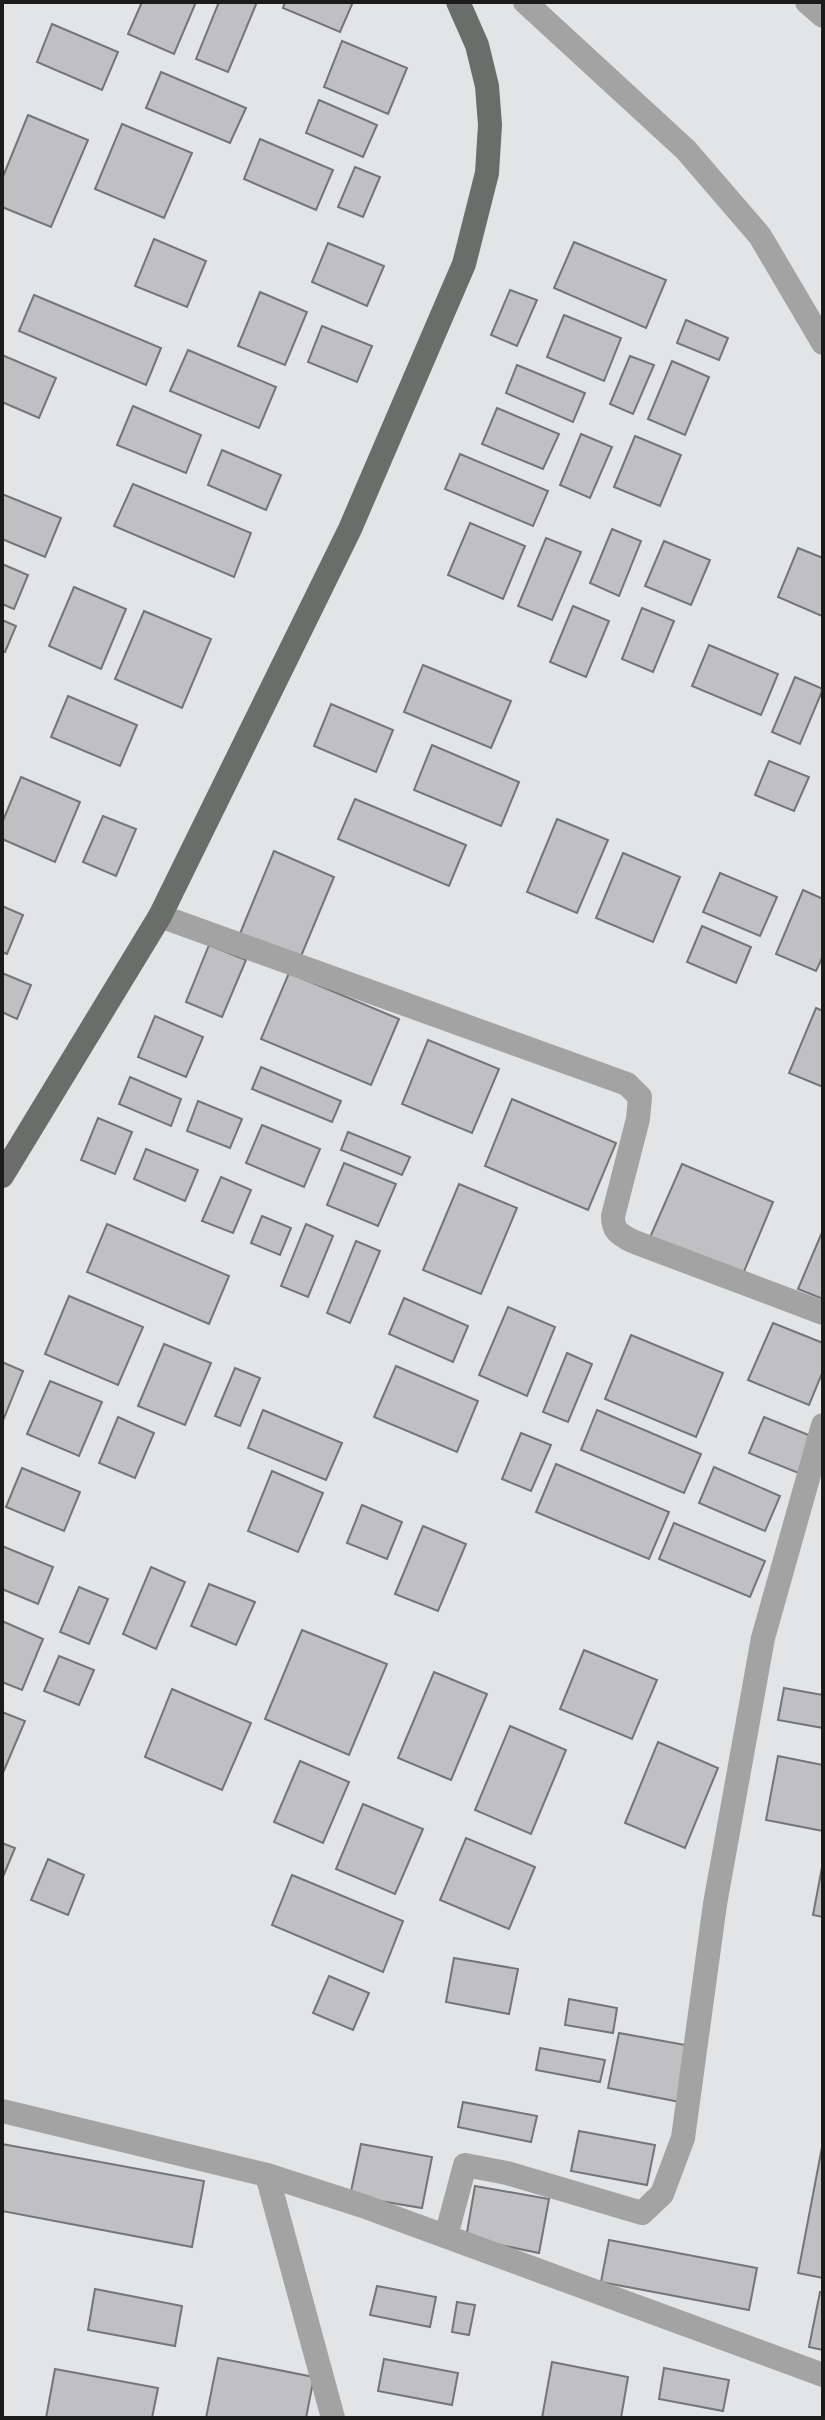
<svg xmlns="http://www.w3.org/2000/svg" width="825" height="2420" font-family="Commissioner,sans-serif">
	<rect width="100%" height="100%" fill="#e3e4e6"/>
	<g fill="#c0c0c3" stroke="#747577" stroke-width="2">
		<polygon points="142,2 196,2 174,54 128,34"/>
		<polygon points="219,2 257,2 228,72 196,59"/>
		<polygon points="285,2 353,2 340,32 283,8"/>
		<polygon points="52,24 118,52 102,90 37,62"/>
		<polygon points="342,41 407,68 388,114 324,87"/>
		<polygon points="161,72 246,108 230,143 146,108"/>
		<polygon points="319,100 377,125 363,157 306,133"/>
		<polygon points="28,115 88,140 51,227 2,207 2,179"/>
		<polygon points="122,124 192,153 164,218 95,189"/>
		<polygon points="260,139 333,170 316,210 244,179"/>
		<polygon points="355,167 380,177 363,217 338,207"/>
		<polygon points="154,239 206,261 187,307 135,286"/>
		<polygon points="574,242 666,280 646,328 554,288"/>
		<polygon points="328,243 384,266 367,306 312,282"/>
		<polygon points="510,290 537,300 517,346 491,335"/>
		<polygon points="260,292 307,312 285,365 238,346"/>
		<polygon points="34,295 161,348 146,385 19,331"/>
		<polygon points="564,315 621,338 604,381 547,357"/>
		<polygon points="686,320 728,338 719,360 677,343"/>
		<polygon points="322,326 372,346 357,382 308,362"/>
		<polygon points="188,350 276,387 259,428 170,391"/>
		<polygon points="2,355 56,378 39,418 2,402"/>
		<polygon points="630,356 654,365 633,414 610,404"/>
		<polygon points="672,361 709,377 685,435 648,419"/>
		<polygon points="517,365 585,393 573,422 506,393"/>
		<polygon points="133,406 201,435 186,473 117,445"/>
		<polygon points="497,408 559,434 543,469 482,444"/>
		<polygon points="581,434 612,447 590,498 560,485"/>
		<polygon points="635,436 681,455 660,506 614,487"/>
		<polygon points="222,450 281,475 266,510 208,485"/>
		<polygon points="460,454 548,491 533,526 445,489"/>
		<polygon points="133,484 251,533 234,577 114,526"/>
		<polygon points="2,494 61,518 45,557 2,539"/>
		<polygon points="470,523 525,546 503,599 448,575"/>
		<polygon points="612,529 641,541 619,596 590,583"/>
		<polygon points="546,538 581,552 552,620 518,606"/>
		<polygon points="664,541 710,560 691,605 645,586"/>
		<polygon points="798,548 823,558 822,616 778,597"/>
		<polygon points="2,564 28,575 14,609 2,604"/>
		<polygon points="74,587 126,609 101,669 49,646"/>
		<polygon points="573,606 609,621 586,677 550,662"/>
		<polygon points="642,608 674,621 653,672 622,659"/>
		<polygon points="144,611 211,639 182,708 115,679"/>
		<polygon points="2,620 16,626 5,652 2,651"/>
		<polygon points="709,645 778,674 761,715 692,686"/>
		<polygon points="423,665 511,701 491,748 404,712"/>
		<polygon points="795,677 823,689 800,744 772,732"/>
		<polygon points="68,696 137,725 120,766 51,737"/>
		<polygon points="331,704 393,730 376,772 314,746"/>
		<polygon points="432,745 519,782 501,826 414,790"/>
		<polygon points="769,761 809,777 794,811 755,795"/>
		<polygon points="21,777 80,802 55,862 2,839 2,823"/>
		<polygon points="355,799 466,845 449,886 338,839"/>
		<polygon points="103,816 136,829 116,876 83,862"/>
		<polygon points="557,819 608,840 577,913 527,892"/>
		<polygon points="274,851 334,877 299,961 239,936"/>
		<polygon points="623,853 680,877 653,942 596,918"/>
		<polygon points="720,873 777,897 760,936 703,912"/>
		<polygon points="803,890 823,899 823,956 816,971 776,954"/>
		<polygon points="2,906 23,915 7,954 2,952"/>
		<polygon points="702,926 751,947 736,983 687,962"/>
		<polygon points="209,945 246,960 222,1017 186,1002"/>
		<polygon points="2,973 31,985 17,1019 2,1012"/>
		<polygon points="289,973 399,1019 371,1085 261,1039"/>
		<polygon points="816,1008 823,1011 823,1087 789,1073"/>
		<polygon points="155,1016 203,1037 186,1077 138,1057"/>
		<polygon points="428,1040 499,1069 472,1133 402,1104"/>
		<polygon points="261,1067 341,1101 332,1122 252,1089"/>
		<polygon points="130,1077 181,1099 171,1126 119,1104"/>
		<polygon points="512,1099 616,1143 588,1210 485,1166"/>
		<polygon points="198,1101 242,1119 230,1148 187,1131"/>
		<polygon points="98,1118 132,1132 115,1174 81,1160"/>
		<polygon points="262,1125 320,1149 304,1187 246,1163"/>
		<polygon points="348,1132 410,1157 402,1175 341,1150"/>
		<polygon points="146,1149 198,1170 185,1201 134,1179"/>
		<polygon points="344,1163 396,1184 378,1226 327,1205"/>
		<polygon points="682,1164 773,1202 740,1281 648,1242"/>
		<polygon points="221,1177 251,1190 233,1233 202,1221"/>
		<polygon points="459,1184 517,1208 481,1294 423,1270"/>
		<polygon points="262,1216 291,1228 280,1255 251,1243"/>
		<polygon points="107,1224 229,1276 209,1324 87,1272"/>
		<polygon points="306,1224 333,1236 308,1297 281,1286"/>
		<polygon points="823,1230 823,1299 798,1289"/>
		<polygon points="356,1241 380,1251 350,1323 327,1313"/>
		<polygon points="69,1296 143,1327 118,1385 45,1354"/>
		<polygon points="404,1298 468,1326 453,1362 389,1334"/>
		<polygon points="508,1307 555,1327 527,1396 479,1375"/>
		<polygon points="773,1323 823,1343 823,1371 809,1405 748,1380"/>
		<polygon points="631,1335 723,1373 696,1437 605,1399"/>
		<polygon points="164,1344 211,1363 185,1425 138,1406"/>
		<polygon points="567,1353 592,1364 568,1422 543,1412"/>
		<polygon points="2,1362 23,1371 2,1423"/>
		<polygon points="396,1366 478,1401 457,1452 374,1417"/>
		<polygon points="235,1368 260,1378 240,1426 215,1416"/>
		<polygon points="50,1381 102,1402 79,1456 27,1434"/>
		<polygon points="263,1410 342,1443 326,1480 248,1448"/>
		<polygon points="597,1410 701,1454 684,1493 581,1450"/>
		<polygon points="118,1417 154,1433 135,1478 99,1463"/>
		<polygon points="764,1417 816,1438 801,1474 749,1453"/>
		<polygon points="521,1433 551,1445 531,1491 502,1479"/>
		<polygon points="556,1464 669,1512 649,1559 536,1512"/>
		<polygon points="714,1467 780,1496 765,1531 699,1503"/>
		<polygon points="22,1468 80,1492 64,1531 6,1507"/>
		<polygon points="272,1471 323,1493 298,1552 248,1531"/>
		<polygon points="362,1505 402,1522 387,1559 347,1543"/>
		<polygon points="674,1523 765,1561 750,1597 659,1559"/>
		<polygon points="423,1526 466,1544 438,1611 395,1594"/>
		<polygon points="2,1546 53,1567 38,1604 2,1589"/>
		<polygon points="151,1567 185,1582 156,1649 123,1634"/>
		<polygon points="209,1584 255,1602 236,1645 191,1626"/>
		<polygon points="79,1587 108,1599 89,1644 60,1632"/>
		<polygon points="2,1621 43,1639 22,1690 2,1682"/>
		<polygon points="302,1630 387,1664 349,1755 265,1719"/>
		<polygon points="584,1650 657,1680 632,1739 560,1709"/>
		<polygon points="59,1656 94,1670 79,1705 44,1691"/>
		<polygon points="434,1672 487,1694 451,1780 398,1758"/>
		<polygon points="784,1688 823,1695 823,1728 778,1720"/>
		<polygon points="172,1689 251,1723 222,1790 145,1757"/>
		<polygon points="2,1712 25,1721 2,1775"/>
		<polygon points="510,1726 566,1750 531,1834 475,1810"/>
		<polygon points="658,1742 718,1768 685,1848 625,1823"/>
		<polygon points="778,1756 823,1765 823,1831 766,1820"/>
		<polygon points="300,1761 349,1782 323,1843 274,1822"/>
		<polygon points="363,1804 423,1829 395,1894 336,1869"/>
		<polygon points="466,1838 535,1867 509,1929 440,1900"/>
		<polygon points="2,1843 15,1848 2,1879"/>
		<polygon points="48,1859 84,1875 68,1915 31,1900"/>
		<polygon points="823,1862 823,1917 813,1915"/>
		<polygon points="292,1875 403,1921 383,1972 272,1925"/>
		<polygon points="454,1958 518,1969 509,2014 446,2002"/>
		<polygon points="329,1976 369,1993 353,2030 313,2013"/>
		<polygon points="569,1999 617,2008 613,2033 565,2025"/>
		<polygon points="619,2033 691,2046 680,2102 608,2088"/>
		<polygon points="540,2048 605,2060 600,2082 536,2070"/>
		<polygon points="463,2102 537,2116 531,2142 458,2127"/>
		<polygon points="579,2131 655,2145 647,2185 571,2171"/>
		<polygon points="823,2142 823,2278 798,2273"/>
		<polygon points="2,2144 204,2181 192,2247 2,2211"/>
		<polygon points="361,2144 432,2157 422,2208 350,2196"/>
		<polygon points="475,2186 549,2199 539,2253 466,2238"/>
		<polygon points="609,2240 757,2268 749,2310 601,2282"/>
		<polygon points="377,2286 436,2297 430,2327 370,2315"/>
		<polygon points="95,2289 182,2306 175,2346 88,2330"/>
		<polygon points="820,2292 823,2292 823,2350 809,2347"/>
		<polygon points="457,2302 475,2305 469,2335 452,2332"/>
		<polygon points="218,2358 314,2377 306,2418 206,2418"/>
		<polygon points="384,2359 458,2373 452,2405 378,2391"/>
		<polygon points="552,2362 628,2377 621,2418 542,2418"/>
		<polygon points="664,2368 729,2380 723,2411 659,2399"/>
		<polygon points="55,2369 158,2388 152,2418 46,2418"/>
	</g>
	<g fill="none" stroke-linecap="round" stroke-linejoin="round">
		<g stroke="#a2a3a2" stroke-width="24">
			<polyline points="525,2 686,150 760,236 823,343"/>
			<polyline points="807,2 823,16"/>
			<path d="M160,916l467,168 13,13 -2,22 -25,97c0,15 6,18 19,25l191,72"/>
			<polyline points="2,2111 267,2175 363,2206 823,2375"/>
			<polyline points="267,2175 333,2418"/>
			<polyline points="446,2236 465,2165 507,2173 642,2213 662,2194 683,2138 715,1904 763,1638 823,1425"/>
		</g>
		<polyline stroke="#6b6d6b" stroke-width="24" points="2,1176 160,916 350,529 464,264 487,173 490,125 487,86 477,45 458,2"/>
	</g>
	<rect width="825" height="2420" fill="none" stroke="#1b1b1c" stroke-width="8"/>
</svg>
